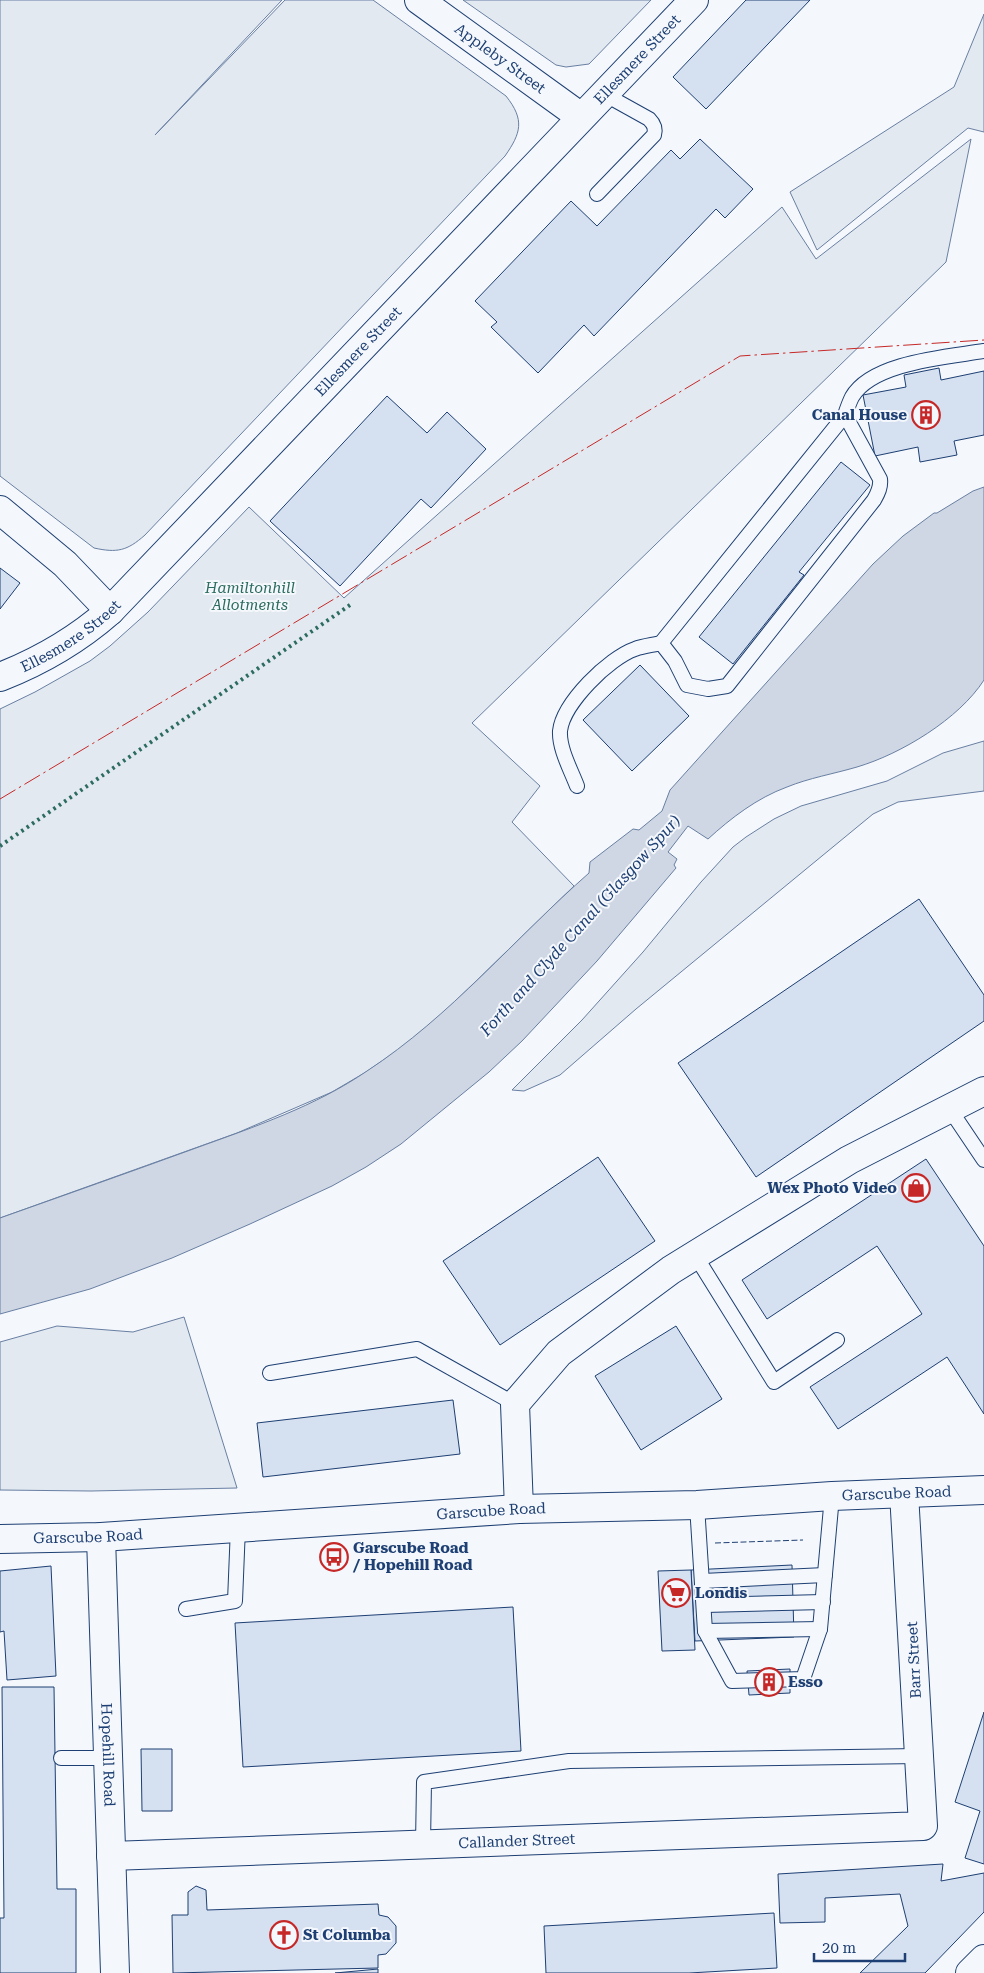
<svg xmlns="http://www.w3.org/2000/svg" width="984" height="1973" font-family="'Roboto Serif',serif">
	<rect width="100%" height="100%" fill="#f4f7fb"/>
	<g fill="#e3e9f0" stroke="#687fa3">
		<path d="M0,0h282l-127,135 130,-135h88l133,96c19,24 15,37 -1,60l-360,379c-18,16 -28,18 -51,13l-94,-72z"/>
		<polygon points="463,0 651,0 589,64 566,67 556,65"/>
		<polygon points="984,14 984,132 968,128 817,250 790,192 954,87"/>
		<polygon points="971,139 946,262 472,723 540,786 512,822 574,886 442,1014 401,1048 366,1072 332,1092 237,1133 0,1218 0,709 35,692 90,661 110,646 148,612 249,507 344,598 782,207 816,259"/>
		<polygon points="984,741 984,791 898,802 873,814 636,1009 560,1075 524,1091 512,1090 582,1020 643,952 701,882 733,847 746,837 774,819 801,806 887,781 943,753"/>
		<polygon points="184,1317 237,1488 91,1491 0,1490 0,1342 57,1326 133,1332"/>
	</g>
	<path fill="#cfd7e4" stroke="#687fa3" d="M984,487v193c-25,39 -83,74 -127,87 -24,7 -48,11 -70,20 -30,11 -56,31 -79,52l-20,-13 -20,26 9,7 -3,6 2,3 -79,93 -75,80 -33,31 -88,72 -35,23 -34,19 -82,38 -78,34 -82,31 -90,25v-96c65,-23 130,-46 196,-70 58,-21 120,-42 171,-77 84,-55 148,-133 222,-198l1,-11 43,-33 6,1 23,-19 8,-21 203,-226 30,-28 31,-23h3l36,-22z"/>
	<g fill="#d5e0f0" stroke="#1d3f73">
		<polygon points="746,0 810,0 706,109 673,77"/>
		<polygon points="700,139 753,189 725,218 716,209 594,336 584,325 538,373 491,327 497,322 475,301 571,201 597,226 671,150 680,159"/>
		<polygon points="939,368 941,380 984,371 984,435 954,441 957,455 920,462 918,447 875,456 863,395 906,387 904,375"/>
		<polygon points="387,396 427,433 447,412 486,449 431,508 421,499 340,586 270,521"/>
		<polygon points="841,462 870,485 799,572 804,575 733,664 699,637"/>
		<polygon points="0,568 20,583 0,609"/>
		<polygon points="640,665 689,716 632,771 583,720"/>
		<polygon points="919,899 984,995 984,1021 756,1177 678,1063"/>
		<polygon points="598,1157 655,1241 500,1345 443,1261"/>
		<polygon points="926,1159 984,1246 984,1414 947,1357 838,1429 810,1387 922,1314 877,1246 767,1319 742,1280"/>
		<polygon points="676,1326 722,1399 641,1450 595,1376"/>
		<polygon points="453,1400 460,1454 263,1477 257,1423"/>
		<polygon points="792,1565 794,1637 695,1641 691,1570"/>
		<polygon points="51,1566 56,1676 7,1680 4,1631 0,1632 0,1571"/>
		<polygon points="691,1570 695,1650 662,1651 658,1571"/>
		<polygon points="513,1607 521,1751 243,1767 235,1623"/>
		<polygon points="790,1669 790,1693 749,1695 747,1671"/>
		<polygon points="2,1687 54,1687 57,1889 76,1889 76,1973 0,1973 0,1918 4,1918"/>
		<polygon points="984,1712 984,1864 965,1858 980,1811 955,1802"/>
		<polygon points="141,1749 172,1749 172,1811 142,1811"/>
		<polygon points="943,1864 941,1881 984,1873 984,1912 925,1973 860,1973 908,1926 900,1894 825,1898 825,1922 780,1923 778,1874"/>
		<polygon points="196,1886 206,1890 207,1910 378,1904 379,1915 388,1917 396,1926 396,1943 386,1954 378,1955 378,1968 173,1973 172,1915 188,1915 188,1892"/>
		<polygon points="774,1913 777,1968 689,1973 546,1973 544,1926"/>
		<polygon points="378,1969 378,1973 335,1973"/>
	</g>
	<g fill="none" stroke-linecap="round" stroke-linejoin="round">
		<defs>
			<g id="lane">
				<path d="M597,194l57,-59c2,-7 0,-11 -5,-16l-45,-25"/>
				<path d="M661,643l14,18 12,24 21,4 19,-3 147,-186c4,-7 7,-13 6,-21l-35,-64c2,-6 4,-12 7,-18 20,-35 96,-40 132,-46"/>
				<path d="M577,786c-6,-16 -18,-37 -17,-55 3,-28 49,-73 75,-82 8,-3 18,-4 26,-6l184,-228"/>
				<polyline points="949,1108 984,1160"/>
				<polyline points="695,1255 774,1382 837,1340"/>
				<polyline points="270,1373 417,1349 515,1404"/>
				<polyline points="697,1505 705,1631 732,1681 803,1679 820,1629 832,1496"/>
				<polyline points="703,1581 825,1575"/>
				<polyline points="705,1605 823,1602"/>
				<polyline points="186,1609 235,1601 238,1527"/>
				<polyline points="705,1631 820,1629"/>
				<polyline points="61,1758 108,1758"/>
				<polyline points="423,1844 424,1782 569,1761 919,1756"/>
			</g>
			<g id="street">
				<path id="s1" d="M419,0l162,117"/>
				<polyline points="0,510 65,564 110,611"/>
				<path id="s2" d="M0,677c41,-16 77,-37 110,-66l584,-611"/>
				<polyline points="519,1509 515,1404 559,1353 671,1270 849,1160 984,1091"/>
				<path id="s3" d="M101,1537l14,436"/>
				<path id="s4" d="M111,1856l812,-30 -19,-333"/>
				<polyline points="970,1973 984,1959"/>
			</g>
			<g id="primary">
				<path id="s5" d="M0,1539l101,-2 418,-28 178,-4 135,-9 152,-6"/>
			</g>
		</defs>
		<use href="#lane" stroke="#1d3f73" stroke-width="16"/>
		<use href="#street" stroke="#1d3f73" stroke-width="30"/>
		<use href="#primary" stroke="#1d3f73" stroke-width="30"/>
		<use href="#lane" stroke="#f4f7fb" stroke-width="14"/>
		<use href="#street" stroke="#f4f7fb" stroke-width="28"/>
		<use href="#primary" stroke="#f4f7fb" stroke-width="28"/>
		<polyline stroke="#2c6c60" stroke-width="4" stroke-dasharray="2.5 4" stroke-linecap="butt" points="0,846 350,605"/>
		<polyline stroke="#1d3f73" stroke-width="1" stroke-dasharray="6 2.5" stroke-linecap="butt" points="715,1543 803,1540"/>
		<polyline stroke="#c62828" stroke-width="1" stroke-dasharray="18 4 2.5 4" stroke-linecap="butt" points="0,799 740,356 984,340"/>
	</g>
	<defs>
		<symbol id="building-ring" viewBox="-11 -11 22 22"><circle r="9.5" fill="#f4f7fb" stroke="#c62828" stroke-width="1.5"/><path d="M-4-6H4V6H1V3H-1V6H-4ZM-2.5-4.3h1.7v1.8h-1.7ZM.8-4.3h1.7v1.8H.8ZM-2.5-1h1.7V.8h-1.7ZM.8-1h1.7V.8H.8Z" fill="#c62828"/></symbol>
		<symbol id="shop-ring" viewBox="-11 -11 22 22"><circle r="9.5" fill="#f4f7fb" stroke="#c62828" stroke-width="1.5"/><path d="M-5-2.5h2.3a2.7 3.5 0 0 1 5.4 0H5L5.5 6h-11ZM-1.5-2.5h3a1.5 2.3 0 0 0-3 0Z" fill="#c62828"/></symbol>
		<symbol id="bus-ring" viewBox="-11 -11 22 22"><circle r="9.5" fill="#f4f7fb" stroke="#c62828" stroke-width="1.5"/><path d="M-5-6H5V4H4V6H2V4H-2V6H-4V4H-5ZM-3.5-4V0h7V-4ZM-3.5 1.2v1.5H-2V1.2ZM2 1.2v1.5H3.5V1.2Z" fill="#c62828"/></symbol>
		<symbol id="supermarket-ring" viewBox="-11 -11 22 22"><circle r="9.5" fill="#f4f7fb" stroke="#c62828" stroke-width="1.5"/><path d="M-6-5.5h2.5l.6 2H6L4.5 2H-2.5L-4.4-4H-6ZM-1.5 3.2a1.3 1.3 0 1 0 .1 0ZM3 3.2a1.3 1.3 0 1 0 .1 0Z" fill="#c62828"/></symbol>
		<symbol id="church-ring" viewBox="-11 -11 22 22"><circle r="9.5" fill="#f4f7fb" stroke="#c62828" stroke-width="1.5"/><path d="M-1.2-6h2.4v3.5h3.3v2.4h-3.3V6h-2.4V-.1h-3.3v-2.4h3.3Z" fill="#c62828"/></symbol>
	</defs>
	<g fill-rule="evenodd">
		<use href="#building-ring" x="910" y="399" width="32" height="32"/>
		<use href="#shop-ring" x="900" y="1172" width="32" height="32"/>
		<use href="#bus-ring" x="318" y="1541" width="32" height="32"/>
		<use href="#supermarket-ring" x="660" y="1577" width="32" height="32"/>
		<use href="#building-ring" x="753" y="1666" width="32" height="32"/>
		<use href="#church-ring" x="268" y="1919" width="32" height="32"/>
	</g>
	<g text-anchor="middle" stroke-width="4" stroke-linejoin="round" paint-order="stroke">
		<g font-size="15" fill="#1d3f73" stroke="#f4f7fb">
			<text dy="5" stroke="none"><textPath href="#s1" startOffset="100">Appleby Street</textPath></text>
			<text dy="5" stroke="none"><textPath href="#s2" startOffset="892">Ellesmere Street</textPath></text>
			<text dy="5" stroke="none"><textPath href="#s2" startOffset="488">Ellesmere Street</textPath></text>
			<text dy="5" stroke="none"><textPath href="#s2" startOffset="82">Ellesmere Street</textPath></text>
			<text dy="5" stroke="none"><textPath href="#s5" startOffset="898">Garscube Road</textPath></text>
			<text dy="5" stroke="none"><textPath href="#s5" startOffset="492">Garscube Road</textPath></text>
			<text dy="5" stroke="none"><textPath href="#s5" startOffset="88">Garscube Road</textPath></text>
			<text transform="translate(914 1660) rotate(-93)" y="5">Barr Street</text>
			<text dy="5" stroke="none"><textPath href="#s3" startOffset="218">Hopehill Road</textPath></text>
			<text dy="5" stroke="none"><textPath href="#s4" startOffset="406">Callander Street</textPath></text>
		</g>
		<g font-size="15" font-weight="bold" fill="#1d3f73" stroke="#f4f7fb" text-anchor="start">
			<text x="907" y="420" text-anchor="end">Canal House</text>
			<text x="897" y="1193" text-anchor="end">Wex Photo Video</text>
			<text x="353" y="1553">Garscube Road<tspan x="353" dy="17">/ Hopehill Road</tspan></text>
			<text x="695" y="1598">Londis</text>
			<text x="788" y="1687">Esso</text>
			<text x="303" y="1940">St Columba</text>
		</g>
		<g font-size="15" font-style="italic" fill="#2c6c60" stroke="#f4f7fb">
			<text x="250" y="593">Hamiltonhill<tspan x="250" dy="17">Allotments</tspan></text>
		</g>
		<g font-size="16" font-style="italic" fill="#1d3f73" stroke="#f4f7fb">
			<text transform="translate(580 925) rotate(-48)" y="6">Forth and Clyde Canal (Glasgow Spur)</text>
		</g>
	</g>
	<path d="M814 1953v8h91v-8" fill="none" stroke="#1d3f73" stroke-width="2.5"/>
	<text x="822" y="1953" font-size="15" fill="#1d3f73" stroke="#f4f7fb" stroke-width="4" paint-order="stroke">20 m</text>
</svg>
